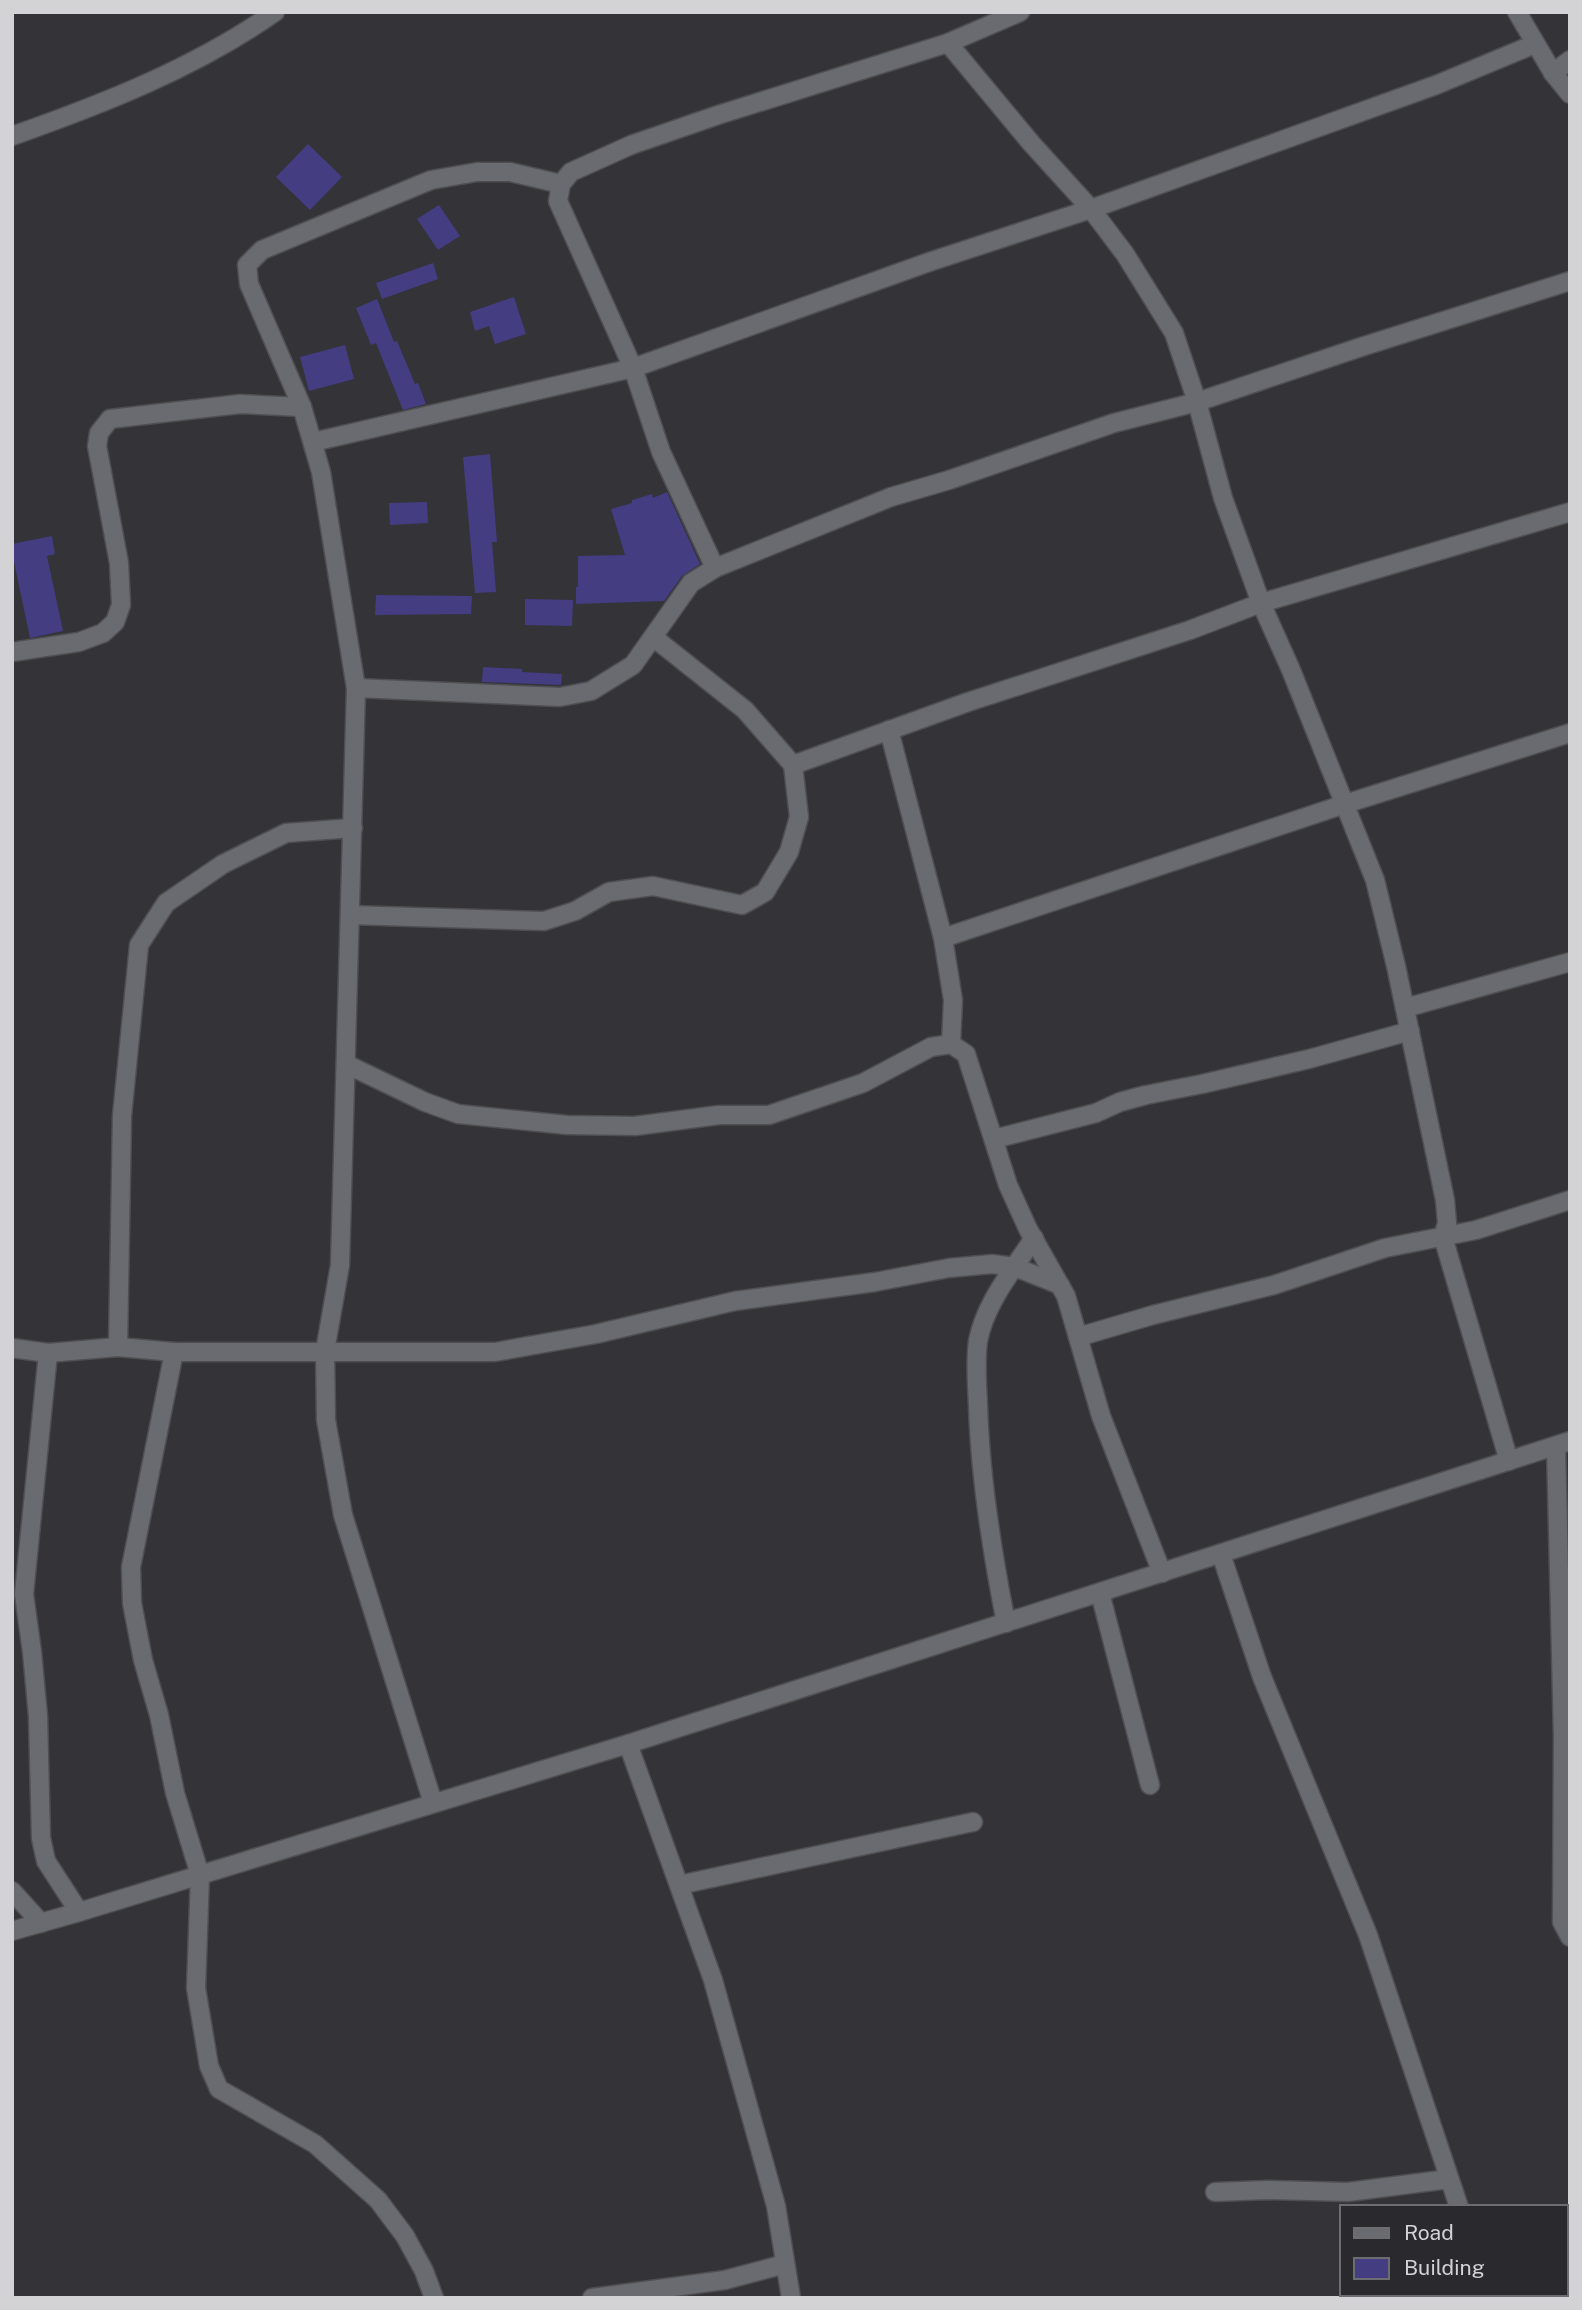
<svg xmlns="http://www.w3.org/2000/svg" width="1582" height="2310" font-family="'Public Sans',sans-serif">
	<rect width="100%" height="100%" fill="#333338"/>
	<g fill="#443d82">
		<polygon points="308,144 342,177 310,210 276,177"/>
		<polygon points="439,205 460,236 438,250 417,219"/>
		<polygon points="433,263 438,279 382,299 376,283"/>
		<polygon points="514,297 526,334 495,344 489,326 475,331 470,312"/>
		<polygon points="377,299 394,342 397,341 415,384 418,383 426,404 403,410 376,343 371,345 356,308"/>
		<polygon points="345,345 354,379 309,391 300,357"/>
		<polygon points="490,454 497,542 492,542 496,592 475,593 463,457"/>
		<polygon points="667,492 700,564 682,576 664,601 576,604 576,587 578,587 578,556 625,555 611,509 632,503 632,500 652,494 653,498"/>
		<polygon points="427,502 428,523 390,525 389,503"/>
		<polygon points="52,536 55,554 47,556 63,631 30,638 14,562 12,563 12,544"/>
		<polygon points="376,595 472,596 471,614 375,615"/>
		<polygon points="525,599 573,600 572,626 525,625"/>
		<polygon points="483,667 522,669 522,672 562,674 561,685 482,682"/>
	</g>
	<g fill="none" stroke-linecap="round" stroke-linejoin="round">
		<defs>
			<g id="minor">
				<polyline points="1517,12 1553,73 1570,94"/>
				<polyline points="948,43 1031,143 1091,209 1125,254 1174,333 1197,402 1223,498 1261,603 1291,670 1375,880 1396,966 1445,1200 1447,1223 1443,1237 1509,1461"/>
				<polyline points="1553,73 1570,60"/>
				<path d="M12,136c91,-32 183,-68 263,-124"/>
				<polyline points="302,407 249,284 247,265 262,250 431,180 477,172 510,172 561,184"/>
				<polyline points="313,442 633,368 929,262 1091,209 1436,85 1535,44"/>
				<polyline points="715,568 661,452 633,368 558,201 561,184 571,172 631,145 718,115 948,43 1020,12"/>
				<polyline points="12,652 79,642 103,633 115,622 121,605 119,563 97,446 99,433 110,419 240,404 302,407 321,472 356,688 340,1265 325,1351 326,1420 343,1515 433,1803"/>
				<polyline points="356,688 560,697 591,691 633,665 691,583 715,568 891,497 949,480 1114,423 1197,402 1361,347 1570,281"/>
				<polyline points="889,730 943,938 953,1000 951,1044"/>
				<polyline points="793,765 968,702 1190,630 1261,603 1570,512"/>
				<polyline points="350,915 544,921 575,911 609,892 653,886 742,905 765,892 789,852 799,817 793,765 745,710 653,637"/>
				<polyline points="943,938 1345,804 1570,733"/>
				<polyline points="1405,1008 1570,962"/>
				<polyline points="346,1064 425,1102 458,1114 567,1125 635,1126 719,1115 769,1115 863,1083 931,1047 951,1044 966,1054 1008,1185 1028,1229 1066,1296 1101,1416 1162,1573"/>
				<polyline points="994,1139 1096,1113 1120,1102 1146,1095 1202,1084 1309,1059 1410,1031"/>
				<polyline points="1078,1337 1153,1315 1274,1285 1385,1248 1476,1230 1570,1200"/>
				<polyline points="118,1347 122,1116 139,945 166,903 223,864 286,833 353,828"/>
				<polyline points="12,1348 48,1353 118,1347 174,1352 495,1352 596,1334 735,1301 875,1282 949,1268 992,1264 1015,1267 1060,1285"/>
				<polyline points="174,1352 131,1567 132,1603 143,1660 159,1715 175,1793 200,1875 196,1988 209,2066 219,2089 315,2144 378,2200 405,2236 424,2271 434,2298"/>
				<polyline points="48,1353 24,1594 32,1652 38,1716 41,1838 46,1861 79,1912"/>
				<polyline points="1556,1446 1563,1737 1562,1922 1570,1937"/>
				<polyline points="1221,1554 1262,1677 1368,1935 1459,2207"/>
				<polyline points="1100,1593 1150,1785"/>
				<path d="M1006,1623c-14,-71 -26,-145 -28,-218 -1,-21 -3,-43 0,-64 7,-38 35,-71 56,-103"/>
				<polyline points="628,1744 713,1980 776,2206 791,2298"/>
				<polyline points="679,1885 973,1822"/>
				<polyline points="12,1891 41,1923"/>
				<polyline points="1215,2192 1267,2190 1348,2192 1449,2179"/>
				<polyline points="1492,2294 1494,2298"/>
				<polyline points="592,2298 725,2280 785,2264"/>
			</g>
			<polyline id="secondary" points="12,1931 79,1912 628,1744 1570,1441"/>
		</defs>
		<use href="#minor" stroke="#4f4f53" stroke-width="21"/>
		<use href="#secondary" stroke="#4f4f53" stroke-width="21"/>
		<use href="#minor" stroke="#6a6b71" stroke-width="18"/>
		<use href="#secondary" stroke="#6a6b71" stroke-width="18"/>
	</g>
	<rect width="1582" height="2310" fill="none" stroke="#d3d3d6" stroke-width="28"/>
	<rect x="1340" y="2205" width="228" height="91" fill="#29292e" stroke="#6d6d71" stroke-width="2"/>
	<rect x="1354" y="2228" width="35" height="10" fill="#6a6b71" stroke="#6d6d71" stroke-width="2"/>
	<text x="1404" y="2240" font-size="21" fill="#d3d3d6">Road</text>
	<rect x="1354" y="2258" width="35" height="21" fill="#443d82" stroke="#6d6d71" stroke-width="2"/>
	<text x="1404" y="2275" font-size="21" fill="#d3d3d6">Building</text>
</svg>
